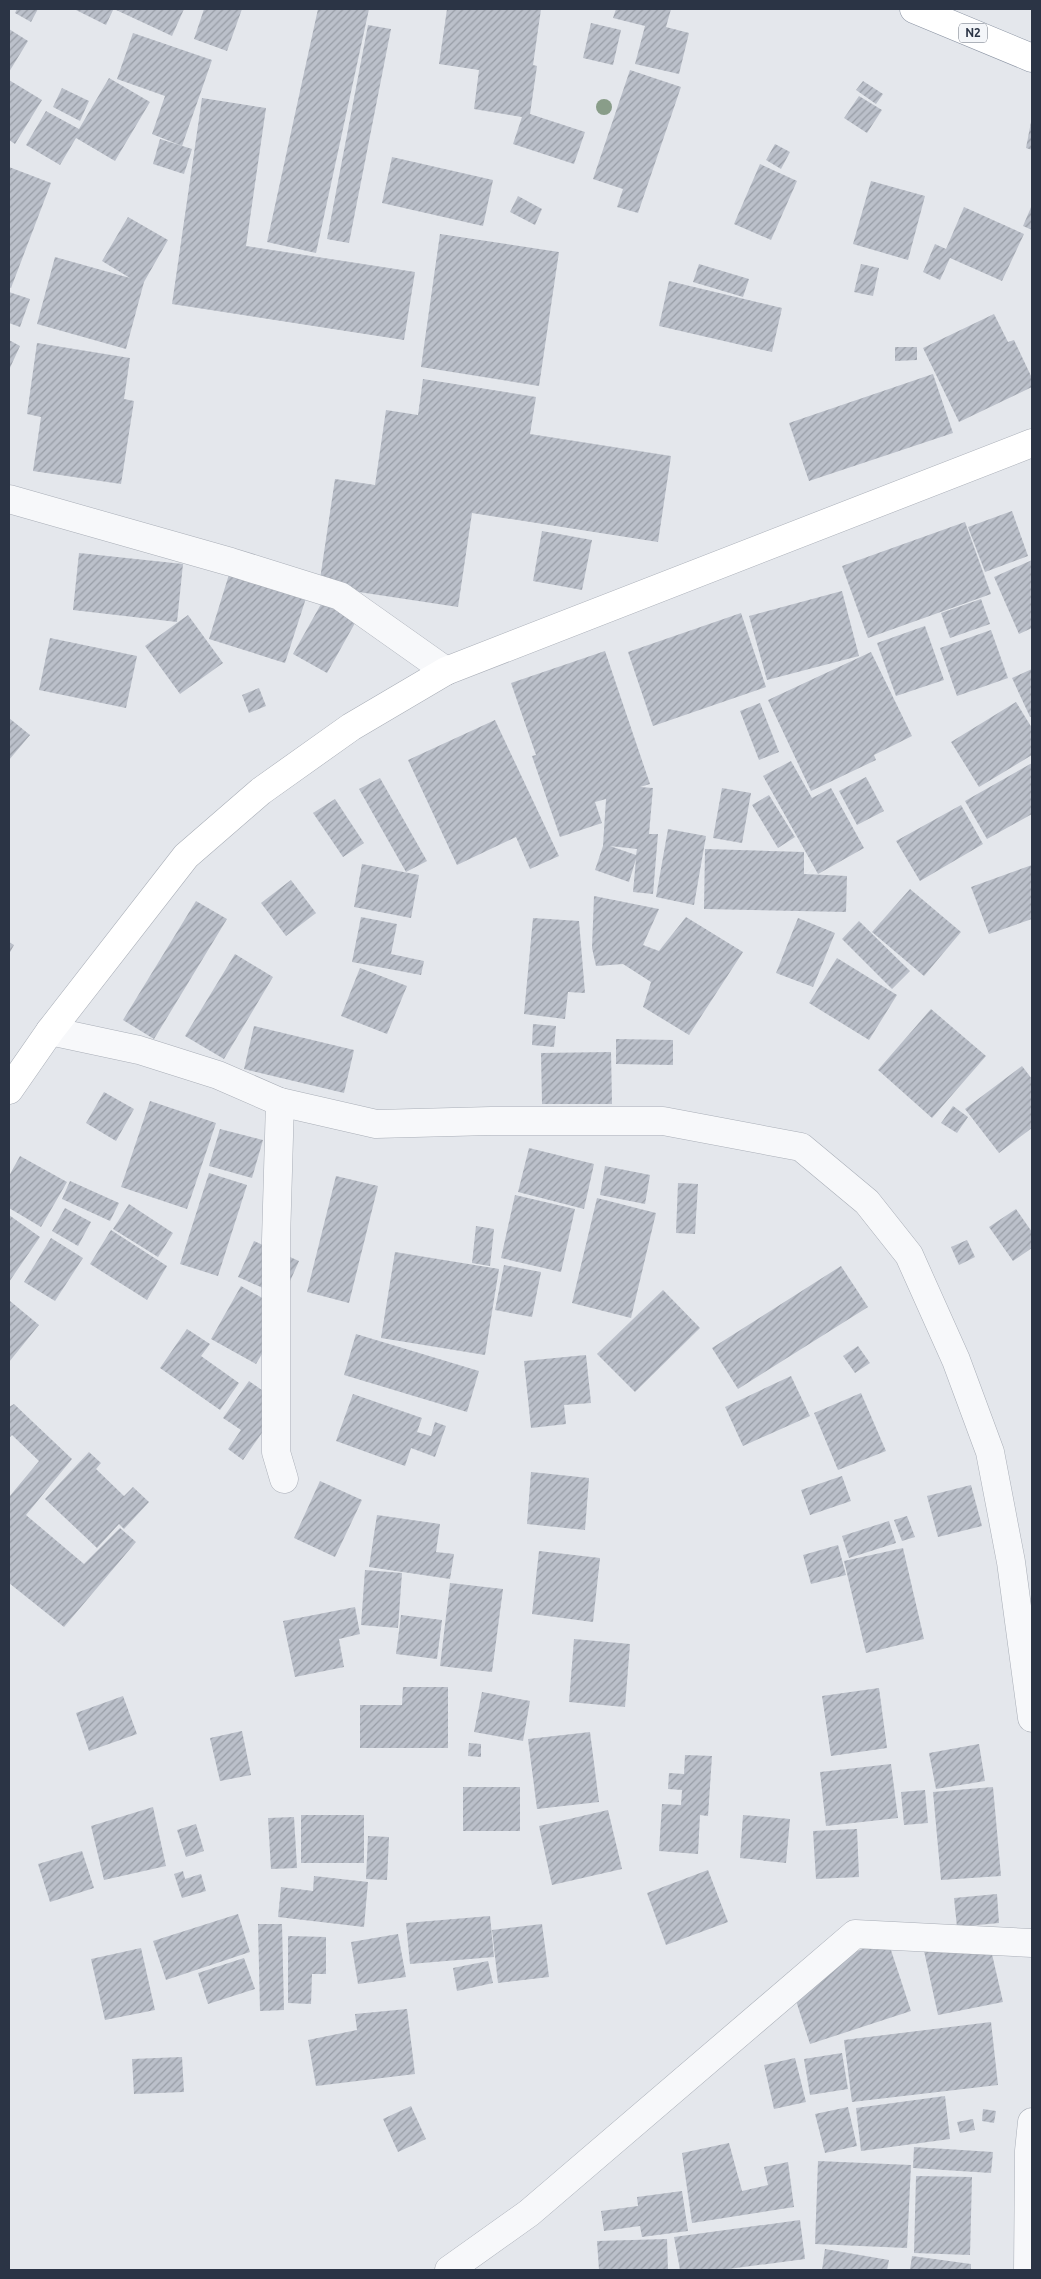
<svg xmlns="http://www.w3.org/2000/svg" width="1041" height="2279" font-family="Ubuntu,sans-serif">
	<defs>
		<pattern id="building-hatch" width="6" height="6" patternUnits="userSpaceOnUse" patternTransform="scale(1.25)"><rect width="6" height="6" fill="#bbc0ca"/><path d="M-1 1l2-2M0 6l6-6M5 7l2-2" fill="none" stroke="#989da6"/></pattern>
	</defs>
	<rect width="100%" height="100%" fill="#e4e7ec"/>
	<g fill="url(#building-hatch)" fill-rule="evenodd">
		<polygon points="17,9 38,9 31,22 15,13"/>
		<polygon points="76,9 111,9 113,10 106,25 76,10"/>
		<polygon points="114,9 184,9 172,36"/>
		<polygon points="204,9 242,9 227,51 194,39"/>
		<polygon points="318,9 369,9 316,253 267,242"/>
		<polygon points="447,9 541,9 533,65 537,66 530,114 585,132 574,164 513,144 522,117 474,109 479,70 439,64"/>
		<polygon points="616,9 671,9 666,27 689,33 679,74 635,64 645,26 613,18"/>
		<polygon points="591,23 621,30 613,65 583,58"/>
		<polygon points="368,25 391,29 349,243 327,239"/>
		<polygon points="9,29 28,41 9,72"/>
		<polygon points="133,33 212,60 182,146 152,134 165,96 117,79"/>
		<polygon points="630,70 681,87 638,213 617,207 623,189 593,179"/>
		<polygon points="109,78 150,102 115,161 76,138 60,165 26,145 46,111 79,129"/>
		<polygon points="9,80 42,100 15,144 9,140"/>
		<polygon points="863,81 883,94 876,104 856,90"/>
		<polygon points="62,88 89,101 80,121 53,107"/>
		<polygon points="859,96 882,110 867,133 844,118"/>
		<polygon points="202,98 266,108 246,246 415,272 404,340 172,304"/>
		<polygon points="1031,122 1032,122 1032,150 1026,148"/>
		<polygon points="160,139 192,149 184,174 153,164"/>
		<polygon points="775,144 790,152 781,169 766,160"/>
		<polygon points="392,157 493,180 483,226 382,203"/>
		<polygon points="760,164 797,181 771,240 734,224"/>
		<polygon points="9,167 51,183 11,288 9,287"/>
		<polygon points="871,181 925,196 908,260 853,244"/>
		<polygon points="518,196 542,209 535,225 510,212"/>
		<polygon points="1032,205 1032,230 1023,226"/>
		<polygon points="964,207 1024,234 1002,281 950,258 940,280 923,272 935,244 946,249"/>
		<polygon points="128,217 168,240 144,282 126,349 37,324 55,257 130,278 102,261"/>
		<polygon points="440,234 559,252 539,386 421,367"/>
		<polygon points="699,264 749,279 743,297 693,282"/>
		<polygon points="861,264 879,268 873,296 854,292"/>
		<polygon points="669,281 782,308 772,352 659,326"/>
		<polygon points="9,292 30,299 20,327 9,323"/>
		<polygon points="994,314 1008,342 1014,340 1032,378 1032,387 959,422 923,348"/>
		<polygon points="9,340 20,346 9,370"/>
		<polygon points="37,343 130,358 124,399 134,401 121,484 33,471 41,417 27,414"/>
		<polygon points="895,347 917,347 917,360 895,361"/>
		<polygon points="933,374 953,433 809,481 789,423"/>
		<polygon points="423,379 536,397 530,434 671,456 658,542 472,513 458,607 319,586 335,479 375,485 386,410 418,415"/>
		<polygon points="1012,511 1028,556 985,572 968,527"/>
		<polygon points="965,522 991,594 868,638 842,566"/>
		<polygon points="542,531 592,540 582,590 533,581"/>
		<polygon points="79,553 183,564 177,622 73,610"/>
		<polygon points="1032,560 1032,628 1019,634 994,577"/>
		<polygon points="231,568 308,592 285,663 209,639"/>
		<polygon points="842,591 859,656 767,680 749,616"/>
		<polygon points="325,597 359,616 327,673 293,654"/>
		<polygon points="981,599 990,624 950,638 941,613"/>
		<polygon points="741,613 766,687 653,726 628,652"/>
		<polygon points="188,615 223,663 180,694 145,646"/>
		<polygon points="925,626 944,680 896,696 877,643"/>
		<polygon points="991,630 1008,678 957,696 940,648"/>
		<polygon points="50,638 137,656 126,708 39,690"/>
		<path d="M605,651l45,133 -10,3 13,1 -4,46h9l-5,60 -20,-2 3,-33 -7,23 -34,-12 8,-24 3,-47 -11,3 7,21 -42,14 -28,-81 4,-1 -25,-72zM610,846l27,3 -1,6z"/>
		<polygon points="871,652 912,736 874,755 876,760 811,791 768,700"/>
		<polygon points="1032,669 1032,716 1030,717 1012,678"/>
		<polygon points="259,688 266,706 249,713 242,695"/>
		<polygon points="1016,702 1032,728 1032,755 979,787 951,742"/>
		<polygon points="760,703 779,752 759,760 740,711"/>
		<polygon points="9,718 30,735 9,760"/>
		<polygon points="495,720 559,856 530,869 516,837 457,865 408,760"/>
		<polygon points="791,761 812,798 831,788 864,848 818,874 763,776"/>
		<polygon points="1032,763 1032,814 987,839 965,801"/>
		<polygon points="866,777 884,811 857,825 839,791"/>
		<polygon points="380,778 427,861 406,872 359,789"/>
		<polygon points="722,788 751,793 742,843 713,838"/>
		<polygon points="769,795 795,837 778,848 752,805"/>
		<polygon points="335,799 364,843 343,857 313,813"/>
		<polygon points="961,805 983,844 920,881 896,841"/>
		<polygon points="668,829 706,836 694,905 656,897"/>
		<polygon points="705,849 804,852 804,874 847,876 846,912 704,909"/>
		<polygon points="362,864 419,875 411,918 354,907"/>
		<polygon points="1032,865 1032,919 989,934 971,887"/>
		<polygon points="291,880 316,913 286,936 261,903"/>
		<polygon points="910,889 961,932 924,976 872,932"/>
		<polygon points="594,896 659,909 643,945 659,951 686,917 743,952 689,1035 643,1007 651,982 623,964 596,966 592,948"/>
		<polygon points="196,901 227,919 154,1039 123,1020"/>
		<polygon points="361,917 397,924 391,954 424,961 421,975 352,962"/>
		<polygon points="533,918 579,921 585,993 568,992 565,1019 524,1014"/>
		<polygon points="798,918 835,933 813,987 776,973"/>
		<polygon points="859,921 910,971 892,989 842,939"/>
		<polygon points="9,942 14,945 9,954"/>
		<polygon points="235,954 273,977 224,1059 185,1036"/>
		<polygon points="837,958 897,995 869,1040 809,1003"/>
		<polygon points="360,968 407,986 387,1034 341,1016"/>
		<polygon points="931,1009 986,1056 932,1118 878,1070"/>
		<polygon points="533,1024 556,1026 554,1047 532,1045"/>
		<polygon points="254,1026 354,1050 344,1093 244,1069"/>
		<polygon points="616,1039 673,1040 673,1065 616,1064"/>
		<polygon points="611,1052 612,1104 542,1104 541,1053"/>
		<polygon points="1022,1066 1032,1079 1032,1128 999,1153 965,1109"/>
		<polygon points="104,1092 134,1109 116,1141 86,1123"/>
		<polygon points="150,1101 216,1123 187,1209 121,1187"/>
		<polygon points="953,1106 968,1117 957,1133 941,1123"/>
		<polygon points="220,1129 263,1140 252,1178 209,1166"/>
		<polygon points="529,1148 594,1164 584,1209 518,1192"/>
		<polygon points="20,1156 67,1182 41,1227 9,1208 9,1176"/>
		<polygon points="605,1166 650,1175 645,1204 600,1195"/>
		<polygon points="209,1173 247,1185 218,1276 180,1264"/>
		<polygon points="336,1176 378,1186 349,1303 307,1292"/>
		<polygon points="70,1181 119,1203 110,1221 62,1199"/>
		<polygon points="678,1183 698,1184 695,1234 676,1233"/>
		<polygon points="515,1195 575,1209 561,1272 501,1258"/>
		<polygon points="597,1198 656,1213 631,1318 572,1303"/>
		<polygon points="129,1204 173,1233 158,1257 113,1229"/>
		<polygon points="65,1208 91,1222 78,1246 52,1231"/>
		<polygon points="1016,1209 1032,1232 1032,1248 1013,1261 989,1227"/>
		<polygon points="9,1215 40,1237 9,1282"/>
		<polygon points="476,1226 494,1229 490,1266 472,1263"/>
		<polygon points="111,1230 167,1266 147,1300 90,1264"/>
		<polygon points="51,1238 83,1258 55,1301 24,1282"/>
		<polygon points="967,1240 975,1257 959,1265 951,1247"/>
		<polygon points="254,1241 299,1261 283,1297 238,1277"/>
		<polygon points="395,1252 499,1269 485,1355 381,1338"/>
		<polygon points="504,1265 541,1272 532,1317 495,1310"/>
		<polygon points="841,1266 868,1307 738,1389 712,1348"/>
		<polygon points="241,1286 287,1312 256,1364 211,1339"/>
		<polygon points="663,1290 700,1328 635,1392 597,1354"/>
		<polygon points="10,1301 39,1325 9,1362 9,1304"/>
		<polygon points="187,1329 210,1344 201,1356 239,1383 220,1410 160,1368"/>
		<polygon points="356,1334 479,1371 467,1412 344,1375"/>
		<polygon points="858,1346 870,1363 855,1373 843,1356"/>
		<polygon points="586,1355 591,1403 564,1405 566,1424 531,1428 524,1361"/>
		<polygon points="791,1376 810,1416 743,1446 725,1407"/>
		<polygon points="249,1381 282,1404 243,1460 228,1449 241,1430 223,1418"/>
		<polygon points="861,1393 886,1451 838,1470 814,1413"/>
		<polygon points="353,1394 422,1418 417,1432 431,1436 435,1422 446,1426 435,1457 411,1448 405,1466 336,1441"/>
		<polygon points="14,1404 72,1459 26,1515 84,1564 120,1528 136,1542 64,1627 9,1583 9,1497 39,1461 12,1435 9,1438 9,1407"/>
		<polygon points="89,1452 101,1463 96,1469 124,1496 133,1487 149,1502 124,1529 119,1524 97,1548 45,1499"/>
		<polygon points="531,1472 589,1478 585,1530 527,1524"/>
		<polygon points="842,1476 851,1501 810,1515 801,1490"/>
		<polygon points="320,1481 362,1500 335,1557 294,1538"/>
		<polygon points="971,1485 982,1526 938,1537 927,1496"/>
		<polygon points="377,1515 440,1524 436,1552 454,1554 450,1579 369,1567"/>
		<polygon points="907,1516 915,1537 902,1541 894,1520"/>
		<polygon points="889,1521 896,1543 849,1558 842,1536"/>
		<polygon points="838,1545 846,1575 811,1584 803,1555"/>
		<polygon points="903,1548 924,1639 866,1653 844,1561"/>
		<polygon points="539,1551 600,1558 593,1622 532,1614"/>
		<polygon points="365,1570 402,1573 398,1628 361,1625"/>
		<polygon points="450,1583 503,1589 492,1672 440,1666"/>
		<polygon points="355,1607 360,1634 339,1639 344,1667 295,1677 283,1621"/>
		<polygon points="401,1615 442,1620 437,1659 396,1654"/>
		<polygon points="574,1639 630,1644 625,1707 569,1702"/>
		<polygon points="403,1687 448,1687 448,1748 360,1748 360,1705 402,1705"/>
		<polygon points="879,1688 887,1748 831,1756 822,1696"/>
		<polygon points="482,1692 530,1701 523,1741 474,1732"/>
		<polygon points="123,1696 137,1734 89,1751 76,1713"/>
		<polygon points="242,1731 251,1775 220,1781 210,1738"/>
		<polygon points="590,1732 599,1802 537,1809 528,1739"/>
		<polygon points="469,1743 481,1744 481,1757 468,1756"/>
		<polygon points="979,1744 985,1781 936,1789 929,1753"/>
		<polygon points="685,1755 712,1756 708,1816 700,1815 698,1854 659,1851 662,1804 681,1805 682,1790 668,1789 669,1773 684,1774"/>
		<polygon points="891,1764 898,1818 826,1826 820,1772"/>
		<rect x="463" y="1787" width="57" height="44"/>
		<polygon points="993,1787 1001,1876 941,1880 933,1792"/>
		<polygon points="925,1790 928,1823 904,1825 901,1792"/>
		<polygon points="153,1807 166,1866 104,1880 91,1826"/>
		<polygon points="608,1810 622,1869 552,1885 539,1826"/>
		<rect x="301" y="1815" width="63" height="48"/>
		<polygon points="743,1815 790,1819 786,1863 740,1858"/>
		<polygon points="294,1817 297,1868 271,1869 268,1818"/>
		<polygon points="196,1824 204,1851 186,1857 177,1830"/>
		<polygon points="857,1829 859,1877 816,1879 813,1831"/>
		<polygon points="368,1836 389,1837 387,1880 366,1879"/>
		<polygon points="82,1851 94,1888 50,1902 38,1864"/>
		<polygon points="708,1870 728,1922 666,1945 647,1893"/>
		<polygon points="183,1871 185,1879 201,1874 206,1891 182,1898 174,1874"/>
		<polygon points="314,1876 368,1882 364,1927 278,1917 281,1887 313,1891"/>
		<polygon points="997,1894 999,1923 957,1927 954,1898"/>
		<polygon points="238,1914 250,1952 166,1980 153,1941"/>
		<polygon points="490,1916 494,1957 410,1964 406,1923"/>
		<polygon points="258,1924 282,1924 284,2010 260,2011"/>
		<polygon points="542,1924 549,1977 498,1983 492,1930"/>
		<polygon points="986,1928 1003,2002 938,2015 922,1942"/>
		<polygon points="398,1934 406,1977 358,1984 351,1942"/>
		<polygon points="288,1936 326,1937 326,1974 312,1974 311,2004 288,2003"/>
		<polygon points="888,1941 911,2011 810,2044 787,1973"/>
		<polygon points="141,1948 155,2010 105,2020 91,1959"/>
		<polygon points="244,1958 255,1989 208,2004 198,1973"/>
		<polygon points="488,1961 493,1983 457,1991 453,1968"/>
		<polygon points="407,2009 415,2074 316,2086 308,2040 357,2030 355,2014"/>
		<polygon points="991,2022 998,2085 852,2102 844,2040"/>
		<polygon points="842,2053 848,2089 810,2095 804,2059"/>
		<polygon points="182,2057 184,2092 134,2094 132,2059"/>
		<polygon points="795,2058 806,2102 774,2109 764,2065"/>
		<polygon points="945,2096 950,2139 861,2151 856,2108"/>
		<polygon points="411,2106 426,2139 398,2152 383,2119"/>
		<polygon points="848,2107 857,2146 825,2153 815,2114"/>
		<polygon points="983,2109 996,2111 994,2123 982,2121"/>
		<polygon points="973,2119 975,2130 960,2133 957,2122"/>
		<polygon points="729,2143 742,2191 768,2185 764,2167 788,2162 794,2207 692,2223 682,2153"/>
		<polygon points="914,2147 993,2152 991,2173 913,2168"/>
		<polygon points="818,2161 911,2165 907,2248 815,2244"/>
		<polygon points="916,2176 972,2177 970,2255 914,2253"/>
		<polygon points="682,2191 688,2231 642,2237 640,2226 604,2231 601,2211 638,2206 637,2197"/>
		<polygon points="800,2220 805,2259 721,2270 680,2270 674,2237"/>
		<polygon points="667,2239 668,2270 599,2270 597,2241"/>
		<polygon points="825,2249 889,2260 887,2270 822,2270"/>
		<polygon points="912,2256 971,2264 971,2270 910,2270"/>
	</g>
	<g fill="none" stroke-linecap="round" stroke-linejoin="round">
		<defs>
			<g id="street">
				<polyline points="9,499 231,562 340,596 446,671"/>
				<polyline points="50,1031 139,1050 218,1075 280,1102 376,1124 491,1121 663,1121 801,1147 867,1202 909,1255 956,1360 990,1452 1011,1562 1032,1718"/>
				<polyline points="280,1102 276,1240 276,1452 284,1479"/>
				<polyline points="449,2270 529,2213 855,1934 1032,1943"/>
				<polyline points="1028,2270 1029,2151 1032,2122"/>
			</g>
			<polyline id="secondary" points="9,1090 50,1031 186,856 261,791 351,727 446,671 1032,443"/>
			<polyline id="highway" points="914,9 1032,58"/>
		</defs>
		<use href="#street" stroke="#a9aeb7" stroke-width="29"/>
		<use href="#secondary" stroke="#a9aeb7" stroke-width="29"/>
		<use href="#highway" stroke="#8b94a3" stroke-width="29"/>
		<use href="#street" stroke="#f7f8fa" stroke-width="28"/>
		<use href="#secondary" stroke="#fff" stroke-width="28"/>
		<use href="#highway" stroke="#fff" stroke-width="28"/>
	</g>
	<circle fill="#899d89" cx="604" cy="107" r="8"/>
	<g text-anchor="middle" stroke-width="4" stroke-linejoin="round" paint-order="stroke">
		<rect fill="#f4f6f9" stroke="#676e7b" stroke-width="1" x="959" y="23.5" width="28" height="19" rx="4"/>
		<g font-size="12" font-weight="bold" fill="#2b3445">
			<text x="973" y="37">N2</text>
		</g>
	</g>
	<rect width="1041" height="2279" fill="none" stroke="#2b3445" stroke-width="20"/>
</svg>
